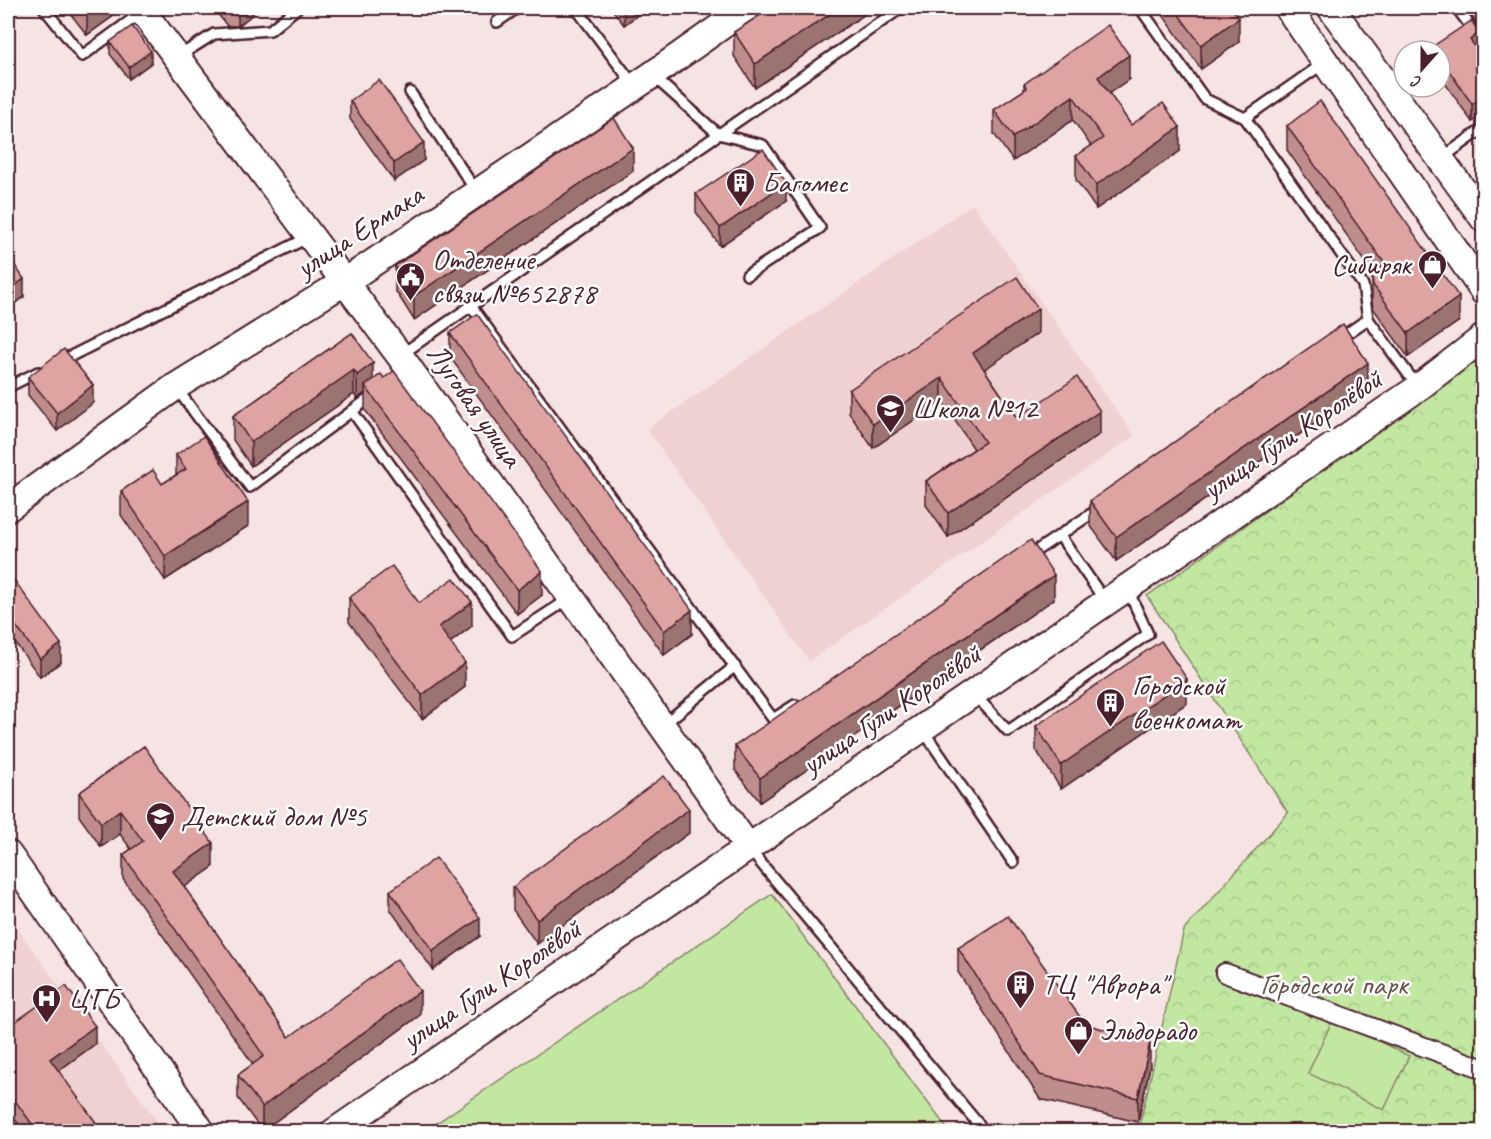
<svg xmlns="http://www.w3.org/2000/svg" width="1491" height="1139" font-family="Caveat,sans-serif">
	<defs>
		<pattern id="forest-crowns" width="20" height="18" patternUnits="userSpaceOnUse" patternTransform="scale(1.5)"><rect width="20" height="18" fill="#c2e7a1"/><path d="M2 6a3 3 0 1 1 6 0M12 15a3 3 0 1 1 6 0" fill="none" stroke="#a8c68b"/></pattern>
	</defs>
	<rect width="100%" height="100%" fill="#f5e4e3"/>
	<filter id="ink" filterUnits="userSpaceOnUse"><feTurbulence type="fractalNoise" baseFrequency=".0167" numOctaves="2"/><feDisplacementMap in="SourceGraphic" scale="12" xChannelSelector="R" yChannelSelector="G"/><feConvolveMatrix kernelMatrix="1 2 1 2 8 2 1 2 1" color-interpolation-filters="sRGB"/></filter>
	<g filter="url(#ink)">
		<g fill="#eed1d0">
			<polygon points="973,204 1134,436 809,661 647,429"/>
			<polygon points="8,916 164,1131 8,1131"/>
		</g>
		<polygon fill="url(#forest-crowns)" stroke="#868366" stroke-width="1.5" points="1483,355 1483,1131 1138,1132 1184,930 1288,813 1147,596"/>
		<g fill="#c2e7a1" stroke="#868366" stroke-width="1.5">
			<polygon points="772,894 949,1131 425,1131"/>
			<polygon points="1333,1019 1409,1056 1384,1110 1308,1073"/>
		</g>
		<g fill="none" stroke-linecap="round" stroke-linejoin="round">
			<defs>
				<g id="lane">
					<polyline points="44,8 82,56 141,13"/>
					<polyline points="576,8 633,84"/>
					<polyline points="1140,8 1205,99 1245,118"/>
					<polyline points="1457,8 1484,45"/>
					<polyline points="497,22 517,8"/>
					<polyline points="179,56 214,34 270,30 297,8"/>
					<polyline points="1324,63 1245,118 1363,285 1368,319"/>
					<polyline points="653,76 718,134 763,145 820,228 747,275"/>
					<polyline points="410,92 476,191"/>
					<polyline points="1442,158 1484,128"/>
					<polyline points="471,306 901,8"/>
					<polyline points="1339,339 1368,319 1417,386"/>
					<polyline points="402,354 471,306 773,719 795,705"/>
					<polyline points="61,361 309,237"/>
					<polyline points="8,380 12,385 38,372"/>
					<polyline points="177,389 250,487 352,411 512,636 569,599"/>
					<polyline points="352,411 374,395"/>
					<polyline points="1060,536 1105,601"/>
					<polyline points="1027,557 1100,508"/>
					<polyline points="975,695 1008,731 1148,634 1128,590"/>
					<polyline points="663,725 735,666"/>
					<polyline points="923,730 1013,862"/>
					<polyline points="750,850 985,1132"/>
				</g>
				<polyline id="street" points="1225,973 1484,1069"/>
				<g id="secondary">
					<polyline points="140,8 400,356 748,847"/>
					<polyline points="1288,8 1484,292"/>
					<polyline points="1331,8 1484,219"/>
					<polyline points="8,508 175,387 346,281 652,75 747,8"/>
					<polyline points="8,854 202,1132"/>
					<polyline points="334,1132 1418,388 1484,337"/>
				</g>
			</defs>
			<use href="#lane" stroke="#4a1f2b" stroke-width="14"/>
			<use href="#street" stroke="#4a1f2b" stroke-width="22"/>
			<use href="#secondary" stroke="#4a1f2b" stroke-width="30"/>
			<use href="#lane" stroke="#fff" stroke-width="9"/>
			<use href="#street" stroke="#fff" stroke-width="18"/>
			<use href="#secondary" stroke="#fff" stroke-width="26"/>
		</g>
		<g fill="#bf8d8b" stroke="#4a1f2b" stroke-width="1.5">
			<polygon points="66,8 112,8 112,17 87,35"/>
			<polygon points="214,8 253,8 253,14 238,26 227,26 214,9"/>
			<polygon points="611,8 647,8 624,25"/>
			<polygon points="771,8 874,8 755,88 734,56 734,32"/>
			<polygon points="1158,8 1232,8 1239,42 1201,69"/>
			<polygon points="1467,8 1484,8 1484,34 1467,10"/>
			<polygon points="110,42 151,63 129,79 110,54"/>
			<polygon points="1432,47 1480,51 1478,52 1484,59 1484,114 1472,122 1440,76 1440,51 1432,51"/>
			<polygon points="1129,79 1109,93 1131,125 1180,151 1096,209 1076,180 1076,156 1091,146 1073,120 1013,161 994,134 994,110 1024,90 1024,84"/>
			<polygon points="350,101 424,160 394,181 350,119"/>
			<polygon points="1287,126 1459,321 1408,357 1373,308 1372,300 1372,276 1374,274 1287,150"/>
			<polygon points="633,171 414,320 395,290 395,266"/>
			<polygon points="696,194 786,201 720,246 696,212"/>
			<polygon points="352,333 373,380 542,595 517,614 365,410 365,393 357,399 354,394 251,466 233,440 233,416"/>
			<polygon points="450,333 692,634 664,655 450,357"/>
			<polygon points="1038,333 984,369 1017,418 1100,434 948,537 926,505 926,481 974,449 942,401 873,448 849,413 849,390"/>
			<polygon points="28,377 93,403 57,431 28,395"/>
			<polygon points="1368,387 1116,561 1090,525 1090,501"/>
			<polygon points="176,455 248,526 165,580 121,515 121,491 162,484 176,475"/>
			<polygon points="8,572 61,662 40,677 8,633"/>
			<polygon points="349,598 419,603 472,626 450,643 465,687 422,719 349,622"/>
			<polygon points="1054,599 760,802 735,770 735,746"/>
			<polygon points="1187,703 1061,789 1036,750 1036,726"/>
			<polygon points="144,746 213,867 184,887 289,1037 420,1015 262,1131 238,1098 238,1075 253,1064 123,879 123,855 131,849 120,834 101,847 79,816 79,793"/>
			<polygon points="689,833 537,944 513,910 513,887"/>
			<polygon points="390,891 480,936 433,970 390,909"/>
			<polygon points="958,948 1085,1024 1150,1066 1138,1122 1040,1099 958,972"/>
			<polygon points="8,1027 95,1044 58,1071 102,1131 24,1131 8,1110"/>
		</g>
		<g fill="#9b7371" stroke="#4a1f2b" stroke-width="1.5">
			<polygon points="87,8 112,8 112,17 87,35"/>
			<polygon points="245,8 253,8 253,14 238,26 238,13"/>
			<polygon points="624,8 647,8 624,25"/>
			<polygon points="839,8 874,8 755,88 755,64"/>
			<polygon points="1239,18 1239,42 1201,69 1201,45"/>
			<polygon points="1480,32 1480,51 1470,58 1470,40"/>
			<polygon points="151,51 151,63 129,79 129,67"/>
			<polygon points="1129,55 1129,79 1098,101 1098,77"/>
			<polygon points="1073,96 1073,120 1013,161 1013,137"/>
			<polygon points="1484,96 1484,114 1472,122 1472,104"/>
			<polygon points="1180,127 1180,151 1096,209 1096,185"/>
			<polygon points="424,142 424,160 394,181 394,163"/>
			<polygon points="633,148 633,171 414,320 414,296"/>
			<polygon points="786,183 786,201 720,246 720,228"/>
			<polygon points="24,279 24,297 8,308 8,290"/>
			<polygon points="1459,297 1459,321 1408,357 1408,333"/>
			<polygon points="1038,309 1038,333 973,377 973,353"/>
			<polygon points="373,363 373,387 365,386 365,393 357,399 357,375"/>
			<polygon points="1368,363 1368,387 1116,561 1116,537"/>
			<polygon points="354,370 354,394 251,466 251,442"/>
			<polygon points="942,378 942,401 873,448 873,424"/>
			<polygon points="93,385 93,403 57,431 57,413"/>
			<polygon points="1100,411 1100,434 948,537 948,513"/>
			<polygon points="248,502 248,526 165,580 165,556"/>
			<polygon points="542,571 542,595 517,614 517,590"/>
			<polygon points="1054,575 1054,599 760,802 760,778"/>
			<polygon points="472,602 472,626 439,651 439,627"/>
			<polygon points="692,610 692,634 664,655 664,631"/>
			<polygon points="61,644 61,662 40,677 40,659"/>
			<polygon points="465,663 465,687 422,719 422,695"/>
			<polygon points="1187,679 1187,703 1061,789 1061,765"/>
			<polygon points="11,707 11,731 8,733 8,709"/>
			<polygon points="689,809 689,833 537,944 537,920"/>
			<polygon points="120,810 120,834 101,847 101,823"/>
			<polygon points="213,843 213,867 173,895 173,871"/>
			<polygon points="480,918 480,936 433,970 433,951"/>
			<polygon points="420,991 420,1015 262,1131 262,1107"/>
			<polygon points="95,1026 95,1044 50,1077 50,1059"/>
			<polygon points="1150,1042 1150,1066 1138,1122 1138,1098"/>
		</g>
		<g fill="#dea4a2" stroke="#4a1f2b" stroke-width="1.5">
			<polygon points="222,8 245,8 238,13 227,14"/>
			<polygon points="771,8 839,8 755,64 734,32"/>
			<polygon points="1174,8 1232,8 1239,18 1201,45"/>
			<polygon points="1471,21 1480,32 1470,40 1484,59 1484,96 1472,104 1440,58 1440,51 1435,51 1432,47"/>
			<polygon points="1108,25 1129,55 1098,77 1131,125 1163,103 1180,127 1096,185 1076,156 1103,138 1073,96 1013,137 994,110 1027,88 1024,84"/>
			<polygon points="132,26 151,51 129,67 110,42"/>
			<polygon points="379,80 424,142 394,163 350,101"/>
			<polygon points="1320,101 1459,297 1408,333 1373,285 1372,276 1385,264 1287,126"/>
			<polygon points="614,118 633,148 414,296 395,266"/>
			<polygon points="763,149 786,183 720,228 696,194"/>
			<polygon points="8,255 24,279 8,290"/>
			<polygon points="1017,277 1038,309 973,353 1017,418 1077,377 1100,411 948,513 926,481 985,442 942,378 873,424 849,390"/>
			<polygon points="477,314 692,610 664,631 450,333"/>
			<polygon points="1343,324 1368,363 1116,537 1090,501"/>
			<polygon points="352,333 373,363 357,375 354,370 251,442 233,416"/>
			<polygon points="64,349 93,385 57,413 28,377"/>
			<polygon points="394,371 542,571 517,590 365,386 381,374 384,378"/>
			<polygon points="204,436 248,502 165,556 121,491 153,470 162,484 186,469 176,455"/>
			<polygon points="1031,540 1054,575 760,778 735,746"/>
			<polygon points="392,566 419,603 454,578 472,602 439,627 465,663 422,695 349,598"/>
			<polygon points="8,572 61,644 40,659 8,615"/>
			<polygon points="1161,641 1187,679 1061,765 1036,726"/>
			<polygon points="8,702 11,707 8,709"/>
			<polygon points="144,746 213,843 173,871 289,1037 397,959 420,991 262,1107 238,1075 264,1056 123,855 143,841 120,810 101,823 79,793"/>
			<polygon points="664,776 689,809 537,920 513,887"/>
			<polygon points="436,858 480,918 433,951 390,891"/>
			<polygon points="1008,916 1085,1024 1150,1042 1138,1098 1040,1075 958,948"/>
			<polygon points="66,986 95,1026 50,1059 102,1131 37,1131 8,1091 8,1027"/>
		</g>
	</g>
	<defs>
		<symbol id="building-pin" viewBox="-11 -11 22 30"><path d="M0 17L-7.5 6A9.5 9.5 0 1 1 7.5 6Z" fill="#4a1f2b" stroke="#fff"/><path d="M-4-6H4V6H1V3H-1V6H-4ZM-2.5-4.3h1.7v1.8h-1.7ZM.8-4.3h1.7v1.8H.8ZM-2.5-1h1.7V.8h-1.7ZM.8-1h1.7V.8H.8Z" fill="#fff"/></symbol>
		<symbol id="shop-pin" viewBox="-11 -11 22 30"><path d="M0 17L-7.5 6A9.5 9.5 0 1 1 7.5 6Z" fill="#4a1f2b" stroke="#fff"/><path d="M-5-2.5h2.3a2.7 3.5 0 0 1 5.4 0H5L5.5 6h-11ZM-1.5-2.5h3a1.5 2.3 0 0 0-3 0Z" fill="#fff"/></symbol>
		<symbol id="civic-pin" viewBox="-11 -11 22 30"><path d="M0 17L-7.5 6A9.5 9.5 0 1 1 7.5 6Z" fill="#4a1f2b" stroke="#fff"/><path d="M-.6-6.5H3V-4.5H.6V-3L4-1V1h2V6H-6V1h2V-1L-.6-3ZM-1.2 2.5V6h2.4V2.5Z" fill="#fff"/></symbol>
		<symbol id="school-pin" viewBox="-11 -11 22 30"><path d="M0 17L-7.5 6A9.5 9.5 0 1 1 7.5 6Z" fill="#4a1f2b" stroke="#fff"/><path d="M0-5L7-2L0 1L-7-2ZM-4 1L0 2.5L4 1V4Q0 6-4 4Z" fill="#fff"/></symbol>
		<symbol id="hospital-pin" viewBox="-11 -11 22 30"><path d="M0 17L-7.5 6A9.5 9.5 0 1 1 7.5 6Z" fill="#4a1f2b" stroke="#fff"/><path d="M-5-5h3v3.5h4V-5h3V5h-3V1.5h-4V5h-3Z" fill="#fff"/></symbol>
	</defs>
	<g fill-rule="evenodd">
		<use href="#building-pin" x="724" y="166" width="33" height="45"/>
		<use href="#shop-pin" x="1416" y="248" width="33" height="45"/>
		<use href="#civic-pin" x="394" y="260" width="33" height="45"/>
		<use href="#school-pin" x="874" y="392" width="33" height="45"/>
		<use href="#building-pin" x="1094" y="686" width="33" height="45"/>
		<use href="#school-pin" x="144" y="800" width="33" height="45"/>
		<use href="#building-pin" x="1004" y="968" width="33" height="45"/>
		<use href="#hospital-pin" x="30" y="982" width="33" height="45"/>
		<use href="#shop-pin" x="1062" y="1014" width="33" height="45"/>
	</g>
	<g text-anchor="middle" stroke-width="5" stroke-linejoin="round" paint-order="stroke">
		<g font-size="30" fill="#4a1f2b" stroke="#fff" text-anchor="start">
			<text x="762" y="192">Багомес</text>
			<text x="432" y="269">Отделение<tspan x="432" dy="34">связи №652878</tspan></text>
			<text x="1411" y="274" text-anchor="end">Сибиряк</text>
			<text x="912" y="418">Школа №12</text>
			<text x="1132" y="695">Городской<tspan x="1132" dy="34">военкомат</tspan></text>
			<text x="181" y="826">Детский дом №5</text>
			<text x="1042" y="994">ТЦ "Аврора"</text>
			<text x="68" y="1008">ЦГБ</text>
			<text x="1099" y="1040">Эльдорадо</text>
		</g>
		<g font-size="30" fill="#4a1f2b" stroke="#fff">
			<text transform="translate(359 231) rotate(-33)" y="10">улица Ермака</text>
			<text transform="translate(475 405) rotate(55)" y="10">Луговая улица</text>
			<text transform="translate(1292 434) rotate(-34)" y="10">улица Гули Королёвой</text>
			<text transform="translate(891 709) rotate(-34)" y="10">улица Гули Королёвой</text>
			<text transform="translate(491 984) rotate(-34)" y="10">улица Гули Королёвой</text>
		</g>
		<g font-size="30" fill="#685148" stroke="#fff">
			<text x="1334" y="994">Городской парк</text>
		</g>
	</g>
	<rect width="1491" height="1139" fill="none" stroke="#fff" stroke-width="30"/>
	<rect x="15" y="15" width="1461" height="1109" fill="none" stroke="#4a1f2b" stroke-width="2" filter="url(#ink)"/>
	<g transform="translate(1422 69) rotate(201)"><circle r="28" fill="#ffffff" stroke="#b7a5aa" stroke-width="1.5"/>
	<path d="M0-4.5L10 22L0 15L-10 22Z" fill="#4a1f2b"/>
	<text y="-9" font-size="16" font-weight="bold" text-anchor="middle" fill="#4a1f2b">С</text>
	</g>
</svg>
